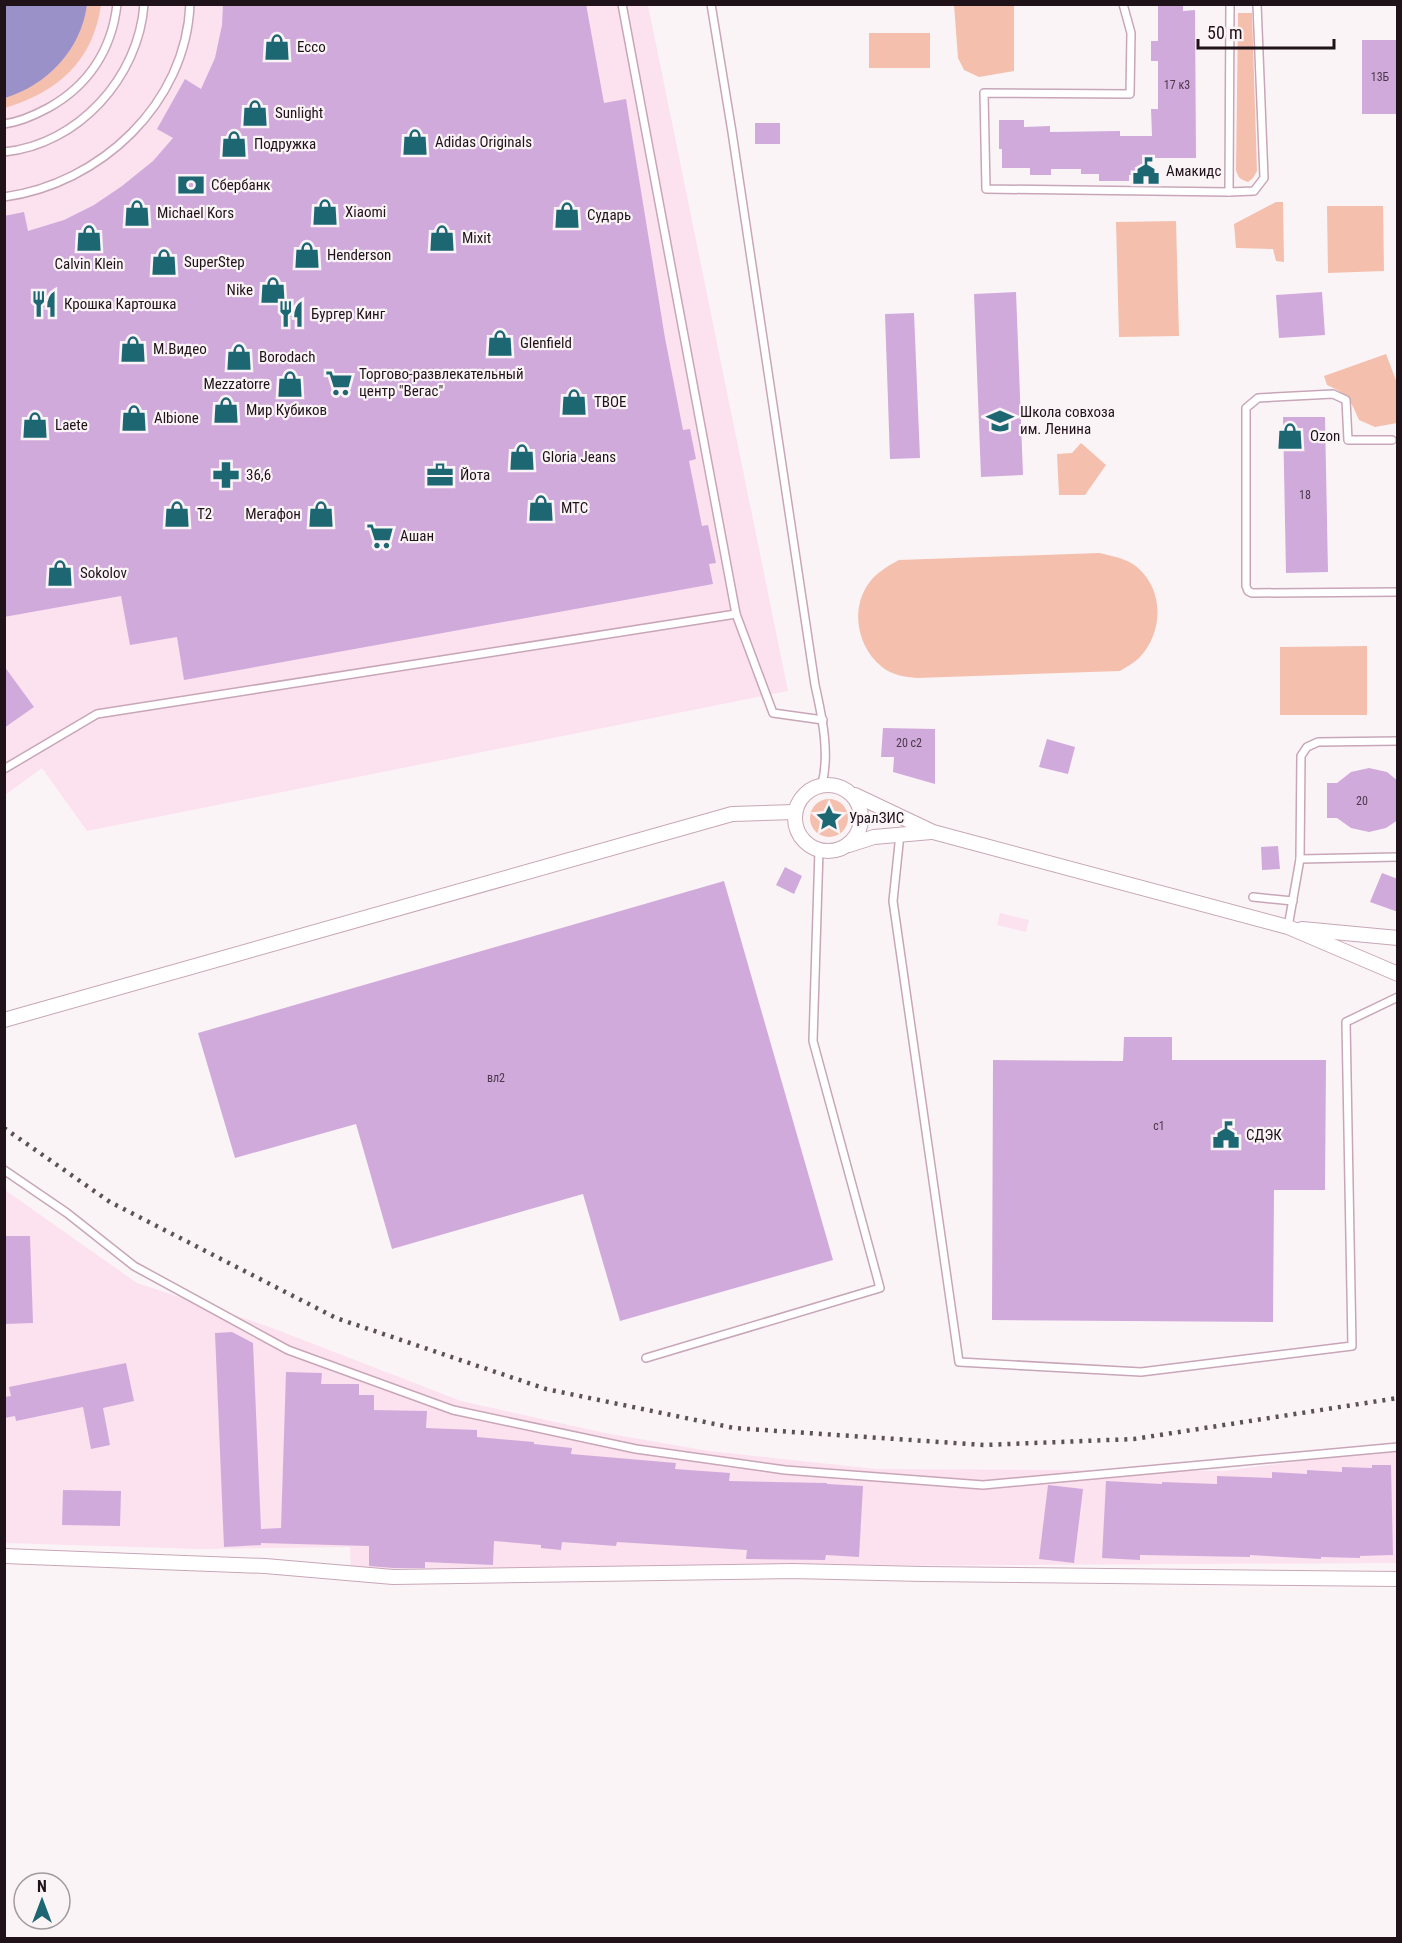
<svg xmlns="http://www.w3.org/2000/svg" width="1402" height="1943" font-family="'Roboto Condensed',sans-serif">
	<rect width="100%" height="100%" fill="#fbf4f7"/>
	<g fill="#fce1ef">
		<polygon points="5,5 648,5 788,691 87,831 42,768 5,795"/>
		<polygon points="1000,913 1029,920 1026,932 997,925"/>
		<polygon points="5,1190 137,1283 267,1326 461,1401 605,1433 709,1451 876,1469 1224,1471 1397,1448 1397,1563 596,1567 351,1573 350,1547 199,1549 5,1543"/>
	</g>
	<g fill="#f4bfad">
		<path d="M87,5h14c-8,56 -43,87 -96,103l-1,-10c43,-13 77,-48 83,-93z"/>
		<polygon points="954,5 1014,5 1014,71 979,77 964,70 958,58"/>
		<path d="M1238,13h14l5,158 -4,7 -5,4c-8,-3 -10,-4 -12,-12z"/>
		<rect x="869" y="33" width="61" height="35"/>
		<polygon points="1276,202 1283,202 1284,262 1276,261 1273,249 1236,248 1234,224"/>
		<polygon points="1327,206 1383,206 1384,271 1328,273"/>
		<polygon points="1176,221 1179,336 1119,337 1116,222"/>
		<path d="M1386,354l11,29v40l-22,4 -16,-7c-9,-21 -11,-26 -32,-35l-3,-9z"/>
		<polygon points="1081,443 1106,465 1085,495 1059,495 1057,454 1072,453"/>
		<path d="M1099,553c13,3 27,5 38,14 28,24 26,66 2,91 -5,5 -13,9 -19,13l-203,7c-12,-1 -25,-3 -35,-11 -25,-20 -32,-58 -13,-84 8,-11 19,-17 30,-23z"/>
		<polygon points="1367,646 1367,715 1280,715 1280,647"/>
		<circle cx="829" cy="818" r="19"/>
	</g>
	<path fill="#9a91c9" d="M5,4l82,1c-6,45 -40,80 -82,93z"/>
	<g fill="#d1aadc">
		<polygon points="223,4 586,4 604,103 626,99 665,338 683,430 690,429 696,459 689,461 702,526 708,525 716,563 709,564 713,584 184,680 177,637 130,645 121,596 4,617 4,216 24,212 28,231 64,220 94,205 122,186 153,161 173,138 157,129 185,79 201,89 215,58 222,25"/>
		<polygon points="1158,4 1183,4 1183,11 1195,10 1196,158 1148,158 1148,175 1129,175 1129,181 1099,181 1099,174 1081,174 1081,169 1051,169 1051,175 1030,175 1030,168 1002,168 1002,149 999,149 999,120 1024,120 1024,127 1050,126 1050,132 1120,131 1120,136 1152,136 1151,109 1158,109 1158,61 1151,61 1151,41 1158,41"/>
		<rect x="1362" y="40" width="35" height="74"/>
		<rect x="755" y="123" width="25" height="21"/>
		<polygon points="1016,292 1023,475 981,477 974,294"/>
		<polygon points="1322,292 1325,335 1279,338 1276,295"/>
		<polygon points="914,313 920,458 890,459 885,314"/>
		<polygon points="1283,417 1325,417 1328,572 1286,573"/>
		<polygon points="4,666 34,707 4,728"/>
		<polygon points="883,728 935,729 935,784 893,772 894,757 881,757"/>
		<polygon points="1047,739 1075,747 1068,774 1039,767"/>
		<polygon points="1369,768 1387,772 1398,781 1398,820 1386,828 1369,832 1351,828 1337,818 1327,818 1327,783 1337,783 1351,772"/>
		<polygon points="1278,846 1280,869 1262,870 1261,847"/>
		<polygon points="785,867 802,876 794,894 776,885"/>
		<polygon points="1382,873 1398,879 1398,912 1370,902"/>
		<polygon points="724,881 833,1260 620,1321 583,1194 392,1249 356,1124 235,1158 198,1033"/>
		<polygon points="1124,1037 1172,1037 1172,1060 1326,1060 1325,1190 1274,1190 1273,1322 992,1320 993,1060 1123,1061"/>
		<polygon points="4,1236 30,1236 33,1323 4,1324"/>
		<polygon points="232,1332 253,1343 261,1529 281,1528 286,1372 322,1373 321,1384 359,1384 359,1395 374,1395 374,1410 427,1411 426,1428 477,1430 477,1437 534,1442 534,1444 572,1448 571,1454 676,1463 675,1469 730,1473 729,1481 827,1483 827,1484 863,1486 859,1557 826,1555 825,1560 746,1559 747,1550 617,1542 616,1546 562,1542 561,1550 541,1548 541,1545 494,1541 493,1565 425,1562 425,1568 393,1568 369,1566 369,1546 261,1543 261,1545 224,1547 215,1333"/>
		<polygon points="126,1363 134,1401 103,1408 110,1445 91,1449 83,1407 16,1421 15,1416 4,1418 4,1397 11,1396 9,1387"/>
		<polygon points="1372,1465 1391,1465 1393,1555 1360,1556 1360,1558 1321,1557 1321,1559 1250,1555 1250,1557 1140,1555 1140,1560 1102,1558 1106,1481 1162,1484 1162,1482 1217,1484 1217,1476 1272,1478 1272,1472 1307,1474 1307,1470 1342,1472 1342,1467 1372,1468"/>
		<polygon points="1048,1485 1083,1489 1074,1563 1039,1559"/>
		<polygon points="63,1490 121,1491 120,1526 62,1525"/>
	</g>
	<g fill="none" stroke-linecap="round" stroke-linejoin="round">
		<defs>
			<g id="service">
				<polyline points="622,4 736,614 773,713 823,720"/>
				<path d="M711,4l21,128 83,553c7,31 15,68 7,99"/>
				<polyline points="1123,4 1131,33 1130,94 984,93 986,189 1229,192"/>
				<polyline points="1230,4 1229,192 1254,191 1264,178 1257,4"/>
				<path d="M4,124c16,-2 31,-9 44,-16 40,-22 64,-58 69,-104"/>
				<path d="M4,152c74,-7 135,-75 140,-148"/>
				<path d="M4,197c96,-13 182,-93 186,-193"/>
				<polyline points="1392,440 1348,440 1346,400 1333,394 1258,398 1246,408 1246,586 1248,591 1252,593 1398,592"/>
				<polyline points="4,769 97,714 736,614"/>
				<polyline points="900,834 893,901 959,1362 1141,1372 1352,1346 1346,1022 1398,997"/>
				<polyline points="1300,859 1398,857"/>
				<polyline points="1253,897 1293,901"/>
				<polyline points="1288,927 1300,859 1301,756 1307,747 1318,742 1398,741"/>
				<polyline points="4,1170 67,1213 134,1266 288,1350 453,1410 636,1449 785,1470 983,1485 1398,1447"/>
				<polyline points="646,1358 880,1288 813,1041 819,850"/>
			</g>
			<g id="minor">
				<circle cx="828" cy="818" r="33"/>
				<polyline points="855,795 933,832 1288,927 1398,974"/>
				<polyline points="849,845 874,837 931,832"/>
				<polyline points="1302,929 1398,938"/>
				<polyline points="4,1020 732,814 795,812"/>
				<polyline points="4,1556 265,1566 393,1577 792,1571 923,1574 1398,1579"/>
			</g>
		</defs>
		<use href="#service" stroke="#c8a6b7" stroke-width="10"/>
		<use href="#minor" stroke="#c8a6b7" stroke-width="16"/>
		<use href="#service" stroke="#fff" stroke-width="7"/>
		<use href="#minor" stroke="#fff" stroke-width="14"/>
		<polyline stroke="#5c5157" stroke-width="4.5" stroke-dasharray="3 6" stroke-linecap="butt" points="4,1128 110,1202 336,1318 546,1389 734,1428 984,1445 1134,1439 1398,1398"/>
	</g>
	<defs>
		<symbol id="shop-bare" viewBox="-9 -9 18 18"><path d="M-5-2.5h2.3a2.7 3.5 0 0 1 5.4 0H5L5.5 6h-11ZM-1.5-2.5h3a1.5 2.3 0 0 0-3 0Z" fill="#1d6773" stroke="#fbf4f7" stroke-width="2.5" paint-order="stroke"/></symbol>
		<symbol id="civic-bare" viewBox="-9 -9 18 18"><path d="M-.6-6.5H3V-4.5H.6V-3L4-1V1h2V6H-6V1h2V-1L-.6-3ZM-1.2 2.5V6h2.4V2.5Z" fill="#1d6773" stroke="#fbf4f7" stroke-width="2.5" paint-order="stroke"/></symbol>
		<symbol id="bank-bare" viewBox="-9 -9 18 18"><path d="M-6-4H6V4H-6ZM0-2.3a2.3 2.3 0 1 0 0 4.6a2.3 2.3 0 1 0 0-4.6Z" fill="#1d6773" stroke="#fbf4f7" stroke-width="2.5" paint-order="stroke"/></symbol>
		<symbol id="restaurant-bare" viewBox="-9 -9 18 18"><path d="M-5-6h1v4h1v-4h1v4h1v-4h1v5L-1.5 .5V6h-2V.5L-5-1ZM5-6V6H3V1.5H1.5Q1.5-4 5-6Z" fill="#1d6773" stroke="#fbf4f7" stroke-width="2.5" paint-order="stroke"/></symbol>
		<symbol id="supermarket-bare" viewBox="-9 -9 18 18"><path d="M-6-5.5h2.5l.6 2H6L4.5 2H-2.5L-4.4-4H-6ZM-1.5 3.2a1.3 1.3 0 1 0 .1 0ZM3 3.2a1.3 1.3 0 1 0 .1 0Z" fill="#1d6773" stroke="#fbf4f7" stroke-width="2.5" paint-order="stroke"/></symbol>
		<symbol id="school-bare" viewBox="-9 -9 18 18"><path d="M0-5L7-2L0 1L-7-2ZM-4 1L0 2.5L4 1V4Q0 6-4 4Z" fill="#1d6773" stroke="#fbf4f7" stroke-width="2.5" paint-order="stroke"/></symbol>
		<symbol id="pharmacy-bare" viewBox="-9 -9 18 18"><path d="M-2-6h4v4h4v4h-4v4h-4v-4h-4v-4h4Z" fill="#1d6773" stroke="#fbf4f7" stroke-width="2.5" paint-order="stroke"/></symbol>
		<symbol id="office-bare" viewBox="-9 -9 18 18"><path d="M-6-3h4V-5.5h4V-3h4V5H-6ZM-1-4.5V-3h2v-1.5ZM-6 0V1H6V0Z" fill="#1d6773" stroke="#fbf4f7" stroke-width="2.5" paint-order="stroke"/></symbol>
		<symbol id="sight-bare" viewBox="-9 -9 18 18"><path d="M0-6L1.8-2.2L6-1.7L2.9 1.2L3.7 5.4L0 3.3L-3.7 5.4L-2.9 1.2L-6-1.7L-1.8-2.2Z" fill="#1d6773" stroke="#fbf4f7" stroke-width="2.5" paint-order="stroke"/></symbol>
	</defs>
	<g fill-rule="evenodd">
		<use href="#shop-bare" x="258" y="28" width="38" height="38"/>
		<use href="#shop-bare" x="236" y="94" width="38" height="38"/>
		<use href="#shop-bare" x="396" y="123" width="38" height="38"/>
		<use href="#shop-bare" x="215" y="125" width="38" height="38"/>
		<use href="#civic-bare" x="1127" y="152" width="38" height="38"/>
		<use href="#bank-bare" x="172" y="166" width="38" height="38"/>
		<use href="#shop-bare" x="306" y="193" width="38" height="38"/>
		<use href="#shop-bare" x="118" y="194" width="38" height="38"/>
		<use href="#shop-bare" x="548" y="196" width="38" height="38"/>
		<use href="#shop-bare" x="70" y="219" width="38" height="38"/>
		<use href="#shop-bare" x="423" y="219" width="38" height="38"/>
		<use href="#shop-bare" x="288" y="236" width="38" height="38"/>
		<use href="#shop-bare" x="145" y="243" width="38" height="38"/>
		<use href="#shop-bare" x="254" y="271" width="38" height="38"/>
		<use href="#restaurant-bare" x="25" y="285" width="38" height="38"/>
		<use href="#restaurant-bare" x="272" y="295" width="38" height="38"/>
		<use href="#shop-bare" x="481" y="324" width="38" height="38"/>
		<use href="#shop-bare" x="114" y="330" width="38" height="38"/>
		<use href="#shop-bare" x="220" y="338" width="38" height="38"/>
		<use href="#supermarket-bare" x="320" y="364" width="38" height="38"/>
		<use href="#shop-bare" x="271" y="365" width="38" height="38"/>
		<use href="#shop-bare" x="555" y="383" width="38" height="38"/>
		<use href="#shop-bare" x="207" y="391" width="38" height="38"/>
		<use href="#shop-bare" x="115" y="399" width="38" height="38"/>
		<use href="#school-bare" x="981" y="402" width="38" height="38"/>
		<use href="#shop-bare" x="16" y="406" width="38" height="38"/>
		<use href="#shop-bare" x="1271" y="417" width="38" height="38"/>
		<use href="#shop-bare" x="503" y="438" width="38" height="38"/>
		<use href="#pharmacy-bare" x="207" y="456" width="38" height="38"/>
		<use href="#office-bare" x="421" y="456" width="38" height="38"/>
		<use href="#shop-bare" x="522" y="489" width="38" height="38"/>
		<use href="#shop-bare" x="158" y="495" width="38" height="38"/>
		<use href="#shop-bare" x="302" y="495" width="38" height="38"/>
		<use href="#supermarket-bare" x="361" y="517" width="38" height="38"/>
		<use href="#shop-bare" x="41" y="554" width="38" height="38"/>
		<use href="#sight-bare" x="810" y="799" width="38" height="38"/>
		<use href="#civic-bare" x="1207" y="1116" width="38" height="38"/>
	</g>
	<g text-anchor="middle" stroke-width="4.5" stroke-linejoin="round" paint-order="stroke">
		<g font-size="12" fill="#4c384a">
			<text x="1380" y="81">13Б</text>
			<text x="1177" y="89">17 к3</text>
			<text x="1305" y="499">18</text>
			<text x="909" y="747">20 с2</text>
			<text x="1362" y="805">20</text>
			<text x="496" y="1082">вл2</text>
			<text x="1159" y="1130">с1</text>
		</g>
		<g font-size="15" fill="#1f1219" stroke="#fbf4f7" text-anchor="start">
			<text x="297" y="52">Ecco</text>
			<text x="275" y="118">Sunlight</text>
			<text x="435" y="147">Adidas Originals</text>
			<text x="254" y="149">Подружка</text>
			<text x="1166" y="176">Амакидс</text>
			<text x="211" y="190">Сбербанк</text>
			<text x="345" y="217">Xiaomi</text>
			<text x="157" y="218">Michael Kors</text>
			<text x="587" y="220">Сударь</text>
			<text x="462" y="243">Mixit</text>
			<text x="327" y="260">Henderson</text>
			<text x="184" y="267">SuperStep</text>
			<text x="89" y="269" text-anchor="middle">Calvin Klein</text>
			<text x="253" y="295" text-anchor="end">Nike</text>
			<text x="64" y="309">Крошка Картошка</text>
			<text x="311" y="319">Бургер Кинг</text>
			<text x="520" y="348">Glenfield</text>
			<text x="153" y="354">М.Видео</text>
			<text x="259" y="362">Borodach</text>
			<text x="359" y="379">Торгово-развлекательный<tspan x="359" dy="17">центр "Вегас"</tspan></text>
			<text x="270" y="389" text-anchor="end">Mezzatorre</text>
			<text x="594" y="407">ТВОЕ</text>
			<text x="246" y="415">Мир Кубиков</text>
			<text x="1020" y="417">Школа совхоза<tspan x="1020" dy="17">им. Ленина</tspan></text>
			<text x="154" y="423">Albione</text>
			<text x="55" y="430">Laete</text>
			<text x="1310" y="441">Ozon</text>
			<text x="542" y="462">Gloria Jeans</text>
			<text x="246" y="480">36,6</text>
			<text x="460" y="480">Йота</text>
			<text x="561" y="513">МТС</text>
			<text x="197" y="519">T2</text>
			<text x="301" y="519" text-anchor="end">Мегафон</text>
			<text x="400" y="541">Ашан</text>
			<text x="80" y="578">Sokolov</text>
			<text x="849" y="823">УралЗИС</text>
			<text x="1246" y="1140">СДЭК</text>
		</g>
	</g>
	<rect width="1402" height="1943" fill="none" stroke="#1f1219" stroke-width="12"/>
	<g transform="translate(42 1901)"><circle r="28" fill="#fbf4f7" stroke="#a39a9e" stroke-width="1.5"/>
	<path d="M0-4.5L10 22L0 15L-10 22Z" fill="#1d6773"/>
	<text y="-9" font-size="16" font-weight="bold" text-anchor="middle" fill="#1f1219">N</text>
	</g>
	<path d="M1198 39v9h136v-9" fill="none" stroke="#1f1219" stroke-width="3"/>
	<text x="1207" y="39" font-size="18" fill="#1f1219" stroke="#fbf4f7" stroke-width="4.5" paint-order="stroke">50 m</text>
</svg>
